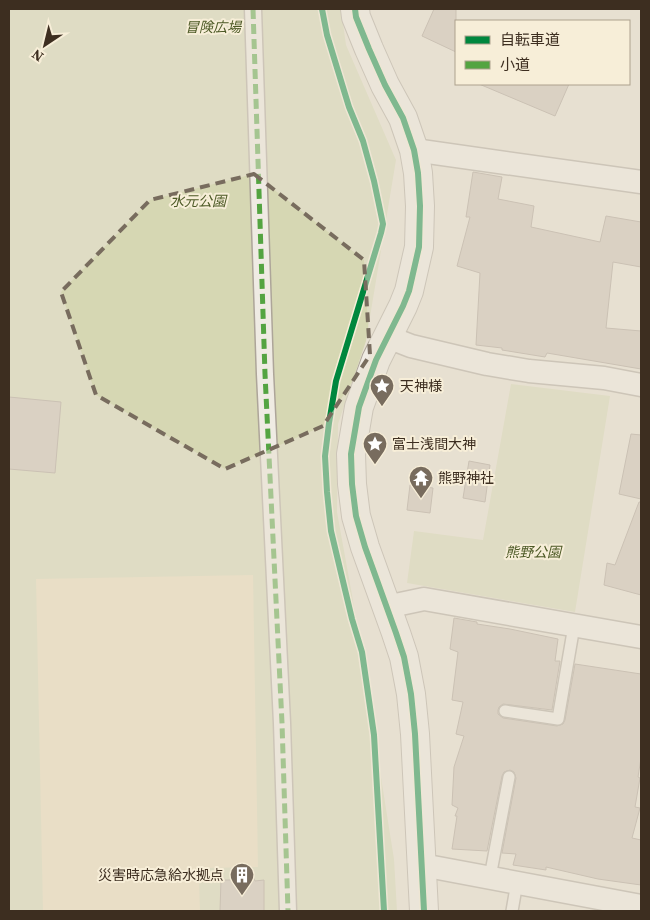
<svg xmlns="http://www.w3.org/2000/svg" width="650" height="920" font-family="'Source Serif 4','Noto Sans JP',serif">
	<rect width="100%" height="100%" fill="#e7e0d1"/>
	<g fill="#d6d7b3">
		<polygon points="9,9 341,9 346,45 396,160 366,341 338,424 337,512 352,595 394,859 397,911 9,911"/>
		<polygon points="511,384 610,396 575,612 407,583 414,531 483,540"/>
	</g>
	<polygon fill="#eadcb9" points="253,575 258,867 209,868 199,881 200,911 43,911 36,579"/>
	<g fill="#cbbfb2" stroke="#a89c90">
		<polygon points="434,9 456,9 456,52 422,36"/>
		<polygon points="479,84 569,84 555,116"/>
		<polygon points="473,172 502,177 498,199 534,206 531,227 600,242 606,216 641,222 641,267 613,262 606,328 641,331 641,369 547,353 545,357 502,350 502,348 476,345 480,273 457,266 470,217 466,217"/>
		<polygon points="9,397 61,402 55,473 9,469"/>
		<polygon points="631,434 641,435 641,499 619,494"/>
		<polygon points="469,461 490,465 485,502 463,498"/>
		<polygon points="410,485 433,488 430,513 407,510"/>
		<polygon points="639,502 641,502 641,595 604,585 607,563 615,565"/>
		<polygon points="454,618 477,622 477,624 510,629 558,639 555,661 560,661 552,710 503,704 499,707 498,710 498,714 503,718 557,726 563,724 565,720 575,664 641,674 641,758 638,777 640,778 635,807 640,808 632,838 641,840 641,885 598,879 546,867 546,870 513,865 516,854 502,853 516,778 514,772 510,770 504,772 502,776 487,851 452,849 457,816 455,816 458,808 452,805 454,767 464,736 456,734 463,702 452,700 458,652 450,649"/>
		<polygon points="251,872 255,881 264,880 264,911 220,911 221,880 232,880 233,873"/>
	</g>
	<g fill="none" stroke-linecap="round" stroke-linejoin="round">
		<defs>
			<g id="service">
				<polyline points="505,711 558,719 574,626"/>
				<polyline points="490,877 509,777"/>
				<polyline points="512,911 517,882"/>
			</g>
			<polyline id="pedestrian" points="253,9 265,374 282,723 288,911"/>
			<g id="minor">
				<polyline points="414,150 641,182"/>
				<polyline points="388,337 411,346 487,364 529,371 604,378 641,385"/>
				<polyline points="386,607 424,599 641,637"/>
				<polyline points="422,865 641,906"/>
			</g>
			<polyline id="tertiary" points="355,9 356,17 369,49 385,85 403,118 414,150 418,173 420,206 419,247 409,291 403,306 376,360 359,407 351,454 352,484 356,516 365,547 396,633 404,657 411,694 415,734 424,911"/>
		</defs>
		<use href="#service" stroke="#ada599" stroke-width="14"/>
		<use href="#pedestrian" stroke="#ada599" stroke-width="19"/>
		<use href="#minor" stroke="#ada599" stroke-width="25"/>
		<use href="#tertiary" stroke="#ada599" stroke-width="30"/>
		<use href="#service" stroke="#efebe3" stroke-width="11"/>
		<use href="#pedestrian" stroke="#efebe3" stroke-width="16"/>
		<use href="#minor" stroke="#efebe3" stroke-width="22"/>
		<use href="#tertiary" stroke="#efebe3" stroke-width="28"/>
		<polyline stroke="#54a441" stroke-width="5" stroke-dasharray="10 5" stroke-linecap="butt" points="253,9 265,374 282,723 288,911"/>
		<defs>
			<g id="cycleway">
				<polyline points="322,9 327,35 349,107 363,141 374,181 383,224 381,233 336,381 329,423 325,456 327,492 331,531 352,619 362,652 374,735 384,911"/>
				<polyline points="355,9 356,17 369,49 385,85 403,118 414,150 418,173 420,206 419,247 409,291 403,306 376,360 359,407 351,454 352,484 356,516 365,547 396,633 404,657 411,694 415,734 424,911"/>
			</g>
		</defs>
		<use href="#cycleway" stroke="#f7eed8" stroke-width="9"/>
		<use href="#cycleway" stroke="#00873e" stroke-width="6"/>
	</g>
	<path d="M0 0H650V920H0ZM254,174l110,86 6,95 -47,71 -98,43 -129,-74 -35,-103 89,-92z" fill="#e7e0d1" fill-opacity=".55" fill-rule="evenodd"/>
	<path fill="none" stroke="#786c5e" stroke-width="4" stroke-dasharray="10 6" stroke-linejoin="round" d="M254,174l110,86 6,95 -47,71 -98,43 -129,-74 -35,-103 89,-92z"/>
	<defs>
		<symbol id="sight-pin" viewBox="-11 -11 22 30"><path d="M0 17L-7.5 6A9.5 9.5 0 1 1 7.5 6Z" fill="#786c5e" stroke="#f7eed8"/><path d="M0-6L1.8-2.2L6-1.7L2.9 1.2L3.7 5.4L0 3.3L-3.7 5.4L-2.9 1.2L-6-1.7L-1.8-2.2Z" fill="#fff"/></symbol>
		<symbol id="temple-pin" viewBox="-11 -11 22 30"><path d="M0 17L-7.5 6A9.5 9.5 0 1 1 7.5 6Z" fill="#786c5e" stroke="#f7eed8"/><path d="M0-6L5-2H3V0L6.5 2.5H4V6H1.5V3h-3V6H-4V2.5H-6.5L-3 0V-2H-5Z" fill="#fff"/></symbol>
		<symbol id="building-pin" viewBox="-11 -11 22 30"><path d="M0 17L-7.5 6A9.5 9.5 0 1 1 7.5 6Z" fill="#786c5e" stroke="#f7eed8"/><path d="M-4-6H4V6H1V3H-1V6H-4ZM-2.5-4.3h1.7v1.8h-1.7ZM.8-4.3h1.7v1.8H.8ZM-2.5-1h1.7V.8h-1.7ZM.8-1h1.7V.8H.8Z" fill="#fff"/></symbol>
	</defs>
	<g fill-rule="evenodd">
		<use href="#sight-pin" x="368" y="372" width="28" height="38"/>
		<use href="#sight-pin" x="361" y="430" width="28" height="38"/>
		<use href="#temple-pin" x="407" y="464" width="28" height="38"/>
		<use href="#building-pin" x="228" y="861" width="28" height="38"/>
	</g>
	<g text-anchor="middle" stroke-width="4" stroke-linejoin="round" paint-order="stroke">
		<g font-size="14" font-style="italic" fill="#4d5a26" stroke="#f7eed8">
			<text x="213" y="32">冒険広場</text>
			<text x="198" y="206">水元公園</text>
			<text x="533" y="557">熊野公園</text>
		</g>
		<g font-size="14" fill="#3d2e20" stroke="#f7eed8" text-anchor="start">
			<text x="400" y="391">天神様</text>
			<text x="392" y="449">富士浅間大神</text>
			<text x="438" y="483">熊野神社</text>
			<text x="224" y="880" text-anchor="end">災害時応急給水拠点</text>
		</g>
	</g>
	<rect width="650" height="920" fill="none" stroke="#3d2e20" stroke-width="20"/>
	<rect x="455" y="20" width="175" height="65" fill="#f7eed8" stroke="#ada18e"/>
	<rect x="465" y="36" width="25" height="8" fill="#00873e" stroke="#ada18e"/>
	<text x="500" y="45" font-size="15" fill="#3d2e20">自転車道</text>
	<rect x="465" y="61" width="25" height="8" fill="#54a441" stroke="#ada18e"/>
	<text x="500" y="70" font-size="15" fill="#3d2e20">小道</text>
	<g transform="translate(45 45) rotate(215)" stroke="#f7eed8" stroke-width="4" paint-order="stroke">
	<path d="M0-4L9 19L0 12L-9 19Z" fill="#3d2e20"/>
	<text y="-8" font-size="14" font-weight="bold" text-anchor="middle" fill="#3d2e20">N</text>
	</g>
</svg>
